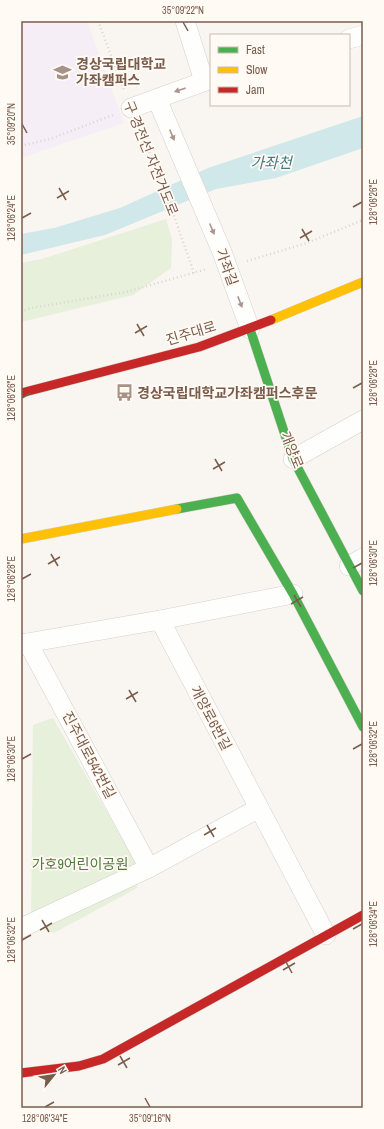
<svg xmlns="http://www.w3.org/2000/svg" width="384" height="1129" font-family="'Archivo Narrow','Noto Sans KR',sans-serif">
	<rect width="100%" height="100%" fill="#f9f5f0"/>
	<polygon fill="#f6eef6" points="21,21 87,21 124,123 21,158"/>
	<g fill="#e7f0db">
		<polygon points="166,219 172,239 171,268 133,295 21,322 21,263 42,259"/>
		<polygon points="53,718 139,868 137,888 54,933 31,925 33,725"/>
	</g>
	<polygon fill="#d0e8ea" points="363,116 363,148 276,178 216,189 105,235 21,255 21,234 54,228 120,208 208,168"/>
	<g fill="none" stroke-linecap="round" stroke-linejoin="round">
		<defs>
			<g id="street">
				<polyline points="185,21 204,81"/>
				<polyline points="349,39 363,35"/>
				<polyline points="157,99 222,252 250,329"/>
				<polyline points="131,108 211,79"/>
				<polyline points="293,459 363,420"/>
				<polyline points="349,566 363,558"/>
				<polyline points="160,620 326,935"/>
				<polyline points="28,643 149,868"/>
				<polyline points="21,644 160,620 293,594"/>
				<polyline points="21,928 149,868 259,808"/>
			</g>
			<g id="fast">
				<polyline points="250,329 293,459 363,591"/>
				<polyline points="177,509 237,498 293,594 363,727"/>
			</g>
			<g id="slow">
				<polyline points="271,320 363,282"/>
				<polyline points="21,539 177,509"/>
			</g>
			<g id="jam">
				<polyline points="21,393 199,347 271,320"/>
				<polyline points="21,1073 79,1066 103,1059 363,915"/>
			</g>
		</defs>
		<use href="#street" stroke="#d7d1cb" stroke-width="20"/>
		<use href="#fast" stroke="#d9d2cb" stroke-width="10"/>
		<use href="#slow" stroke="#d9d2cb" stroke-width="10"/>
		<use href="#jam" stroke="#d9d2cb" stroke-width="10"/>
		<g stroke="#dcd5d0" stroke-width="2.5" stroke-dasharray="1 3" stroke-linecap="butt">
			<polyline points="98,21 124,90"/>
			<polyline points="139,126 173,213 194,273"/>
			<polyline points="21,146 50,139 113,115"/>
			<polyline points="247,261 307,243 363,220"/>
			<polyline points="21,312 31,308 126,292 207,269"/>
		</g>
		<use href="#street" stroke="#fefefd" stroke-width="19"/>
		<use href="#fast" stroke="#4caf50" stroke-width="9"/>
		<use href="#slow" stroke="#ffc107" stroke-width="9"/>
		<use href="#jam" stroke="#c62828" stroke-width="9"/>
	</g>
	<defs><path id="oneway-solid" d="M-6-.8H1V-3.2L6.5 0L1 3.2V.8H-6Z"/></defs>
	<g fill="#a8958b">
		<use href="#oneway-solid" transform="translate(180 90) rotate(161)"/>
		<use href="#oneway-solid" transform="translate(172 135) rotate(67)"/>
		<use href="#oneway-solid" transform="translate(212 229) rotate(67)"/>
		<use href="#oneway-solid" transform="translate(240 302) rotate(69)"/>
	</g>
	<path fill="none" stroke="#7a5c4d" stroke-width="1.5" d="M183,22l5,9M22,124l5,9M59,188l7,12M57,198l12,-7M353,207l9,-5M22,218l9,-5M302,229l7,12M300,238l12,-7M137,324l7,12M135,333l12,-7M353,388l9,-5M22,398l9,-5M215,459l7,12M213,469l12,-7M51,554l7,12M48,564l12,-7M353,568l9,-5M22,579l9,-5M294,595l7,12M291,604l12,-7M129,690l7,12M126,699l12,-7M353,749l9,-5M22,759l9,-5M207,825l7,12M204,835l12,-7M42,920l7,12M353,929l9,-5M40,930l12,-7M22,940l9,-5M285,960l7,13M283,970l12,-7M120,1056l7,12M118,1065l12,-7M145,1098l5,9M45,1107l9,-5"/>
	<defs>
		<symbol id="university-bare" viewBox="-9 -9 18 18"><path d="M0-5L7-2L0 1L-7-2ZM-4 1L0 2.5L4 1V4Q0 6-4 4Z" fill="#a69286" stroke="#fffaf3" stroke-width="2.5" paint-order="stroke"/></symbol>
		<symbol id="bus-bare" viewBox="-9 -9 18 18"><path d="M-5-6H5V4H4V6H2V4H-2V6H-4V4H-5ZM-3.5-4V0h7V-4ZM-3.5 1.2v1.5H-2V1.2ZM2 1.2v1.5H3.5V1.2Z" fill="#a69286" stroke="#fffaf3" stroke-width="2.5" paint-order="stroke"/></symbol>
	</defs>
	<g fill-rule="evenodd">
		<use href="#university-bare" x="50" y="60" width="25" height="25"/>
		<use href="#bus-bare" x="112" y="380" width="25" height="25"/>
	</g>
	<g text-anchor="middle" stroke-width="3.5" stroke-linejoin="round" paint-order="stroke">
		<g font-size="14" font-weight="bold" fill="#7a5c4d" stroke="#fffaf3" text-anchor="start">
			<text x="76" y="69">경상국립대학교<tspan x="76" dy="16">가좌캠퍼스</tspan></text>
			<text x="137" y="398">경상국립대학교가좌캠퍼스후문</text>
		</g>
		<g font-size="14" fill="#7a5c4d" stroke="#fffaf3">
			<text transform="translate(151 158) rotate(68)" y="5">구 경전선 자전거도로</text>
			<text transform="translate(227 267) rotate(70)" y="5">가좌길</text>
			<text transform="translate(191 333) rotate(-17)" y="5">진주대로</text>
			<text transform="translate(292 450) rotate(68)" y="5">개양로</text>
			<text transform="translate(211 718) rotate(62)" y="5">개양로6번길</text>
			<text transform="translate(89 755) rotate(62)" y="5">진주대로542번길</text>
		</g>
		<g font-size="14" fill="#537a41" stroke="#fffaf3">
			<text x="80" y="869">가호9어린이공원</text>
		</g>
		<g font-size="15" font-style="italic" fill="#437c86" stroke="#fffaf3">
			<text x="271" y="168">가좌천</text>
		</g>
	</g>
	<rect width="384" height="1129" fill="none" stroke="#fffaf3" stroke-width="44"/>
	<rect x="210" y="34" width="140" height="72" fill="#fffaf3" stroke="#cabbb1"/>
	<rect x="218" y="47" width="20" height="6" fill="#4caf50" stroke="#cabbb1"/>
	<text x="246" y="54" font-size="12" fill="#7a5c4d">Fast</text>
	<rect x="218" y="67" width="20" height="6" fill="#ffc107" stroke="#cabbb1"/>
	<text x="246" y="74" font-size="12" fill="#7a5c4d">Slow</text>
	<rect x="218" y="87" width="20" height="6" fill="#c62828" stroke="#cabbb1"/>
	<text x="246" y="94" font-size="12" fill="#7a5c4d">Jam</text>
	<g transform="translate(54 1075) rotate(60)" stroke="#fffaf3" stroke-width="3" paint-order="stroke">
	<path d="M0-3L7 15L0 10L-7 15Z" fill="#7a5c4d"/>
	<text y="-6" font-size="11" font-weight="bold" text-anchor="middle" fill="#7a5c4d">N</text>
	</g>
	<rect x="22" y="22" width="340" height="1085" fill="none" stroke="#7a5c4d" stroke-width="1.5"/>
	<g font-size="10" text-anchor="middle" fill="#7a5c4d">
		<text x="183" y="14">35°09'22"N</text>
		<text transform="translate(11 124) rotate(-90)" y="4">35°09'20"N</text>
		<text transform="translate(373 202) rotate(-90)" y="4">128°06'26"E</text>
		<text transform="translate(11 218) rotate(-90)" y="4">128°06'24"E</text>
		<text transform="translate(373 383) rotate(-90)" y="4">128°06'28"E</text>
		<text transform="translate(11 398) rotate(-90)" y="4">128°06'26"E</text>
		<text transform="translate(373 563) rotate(-90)" y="4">128°06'30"E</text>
		<text transform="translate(11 579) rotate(-90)" y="4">128°06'28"E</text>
		<text transform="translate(373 744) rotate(-90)" y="4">128°06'32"E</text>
		<text transform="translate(11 759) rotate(-90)" y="4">128°06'30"E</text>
		<text transform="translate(373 924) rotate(-90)" y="4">128°06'34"E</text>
		<text transform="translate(11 940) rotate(-90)" y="4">128°06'32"E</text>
		<text x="45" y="1122">128°06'34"E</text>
		<text x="150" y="1122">35°09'16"N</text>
	</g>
</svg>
